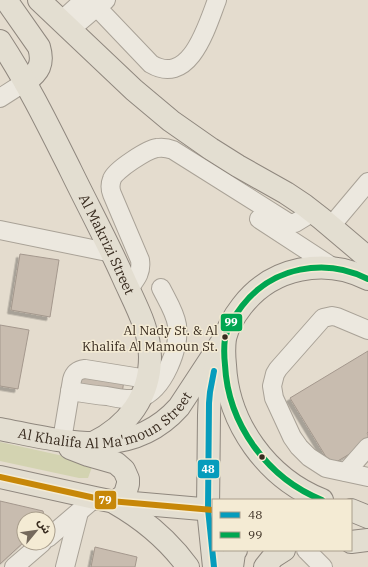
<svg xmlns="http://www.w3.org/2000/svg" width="368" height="567" font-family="'IBM Plex Serif','Noto Sans Arabic',serif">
	<defs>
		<filter id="shadow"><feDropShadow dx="-3.5" dy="3.5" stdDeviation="0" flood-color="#0004"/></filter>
	</defs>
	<rect width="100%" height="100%" fill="#e4dcce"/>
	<polygon fill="#d3d3b1" points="0,442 86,461 92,467 88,478 79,478 0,461"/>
	<g fill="#c8bcaf" stroke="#a4988d" filter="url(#shadow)">
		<polygon points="20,254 59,260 50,317 11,310"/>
		<polygon points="0,325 29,330 18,389 0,386"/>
		<polygon points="368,351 368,432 367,433 368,435 368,439 363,446 331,465 290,398"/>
		<polygon points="81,373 124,380 122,394 79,387"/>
		<polygon points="0,501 43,511 45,519 24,519 24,542 0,564"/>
		<polygon points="95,547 137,557 135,567 91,567"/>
	</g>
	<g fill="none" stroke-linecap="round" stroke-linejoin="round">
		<defs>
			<g id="minor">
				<path d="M90,0l61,64c39,23 56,-38 66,-64"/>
				<polyline points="61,21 84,0"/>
				<polyline points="70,30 97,7 106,0"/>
				<polyline points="0,98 25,82"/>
				<polyline points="259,219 334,268"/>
				<polyline points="331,226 368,182"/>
				<polyline points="0,230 112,253"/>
				<path d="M128,290c8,-11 14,-17 12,-30l-28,-66c-2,-5 -2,-10 0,-15 3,-9 36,-30 45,-31 6,-1 11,0 16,2l116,73h6l18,-11"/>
				<polyline points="368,330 337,317 332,316 323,318 278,369 275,374 272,386 274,398 292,437 299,447 309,457 326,468 368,477"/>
				<path d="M70,391c12,2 24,4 37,5 10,2 22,5 33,2 24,-8 40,-50 37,-73 -2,-13 -10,-25 -16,-37"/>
				<path d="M62,440l10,-60c2,-8 6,-10 13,-11l62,10"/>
				<polyline points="346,472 368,447"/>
				<polyline points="48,538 95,498"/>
				<polyline points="306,550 323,567"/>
				<polyline points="14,567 42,543"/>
				<polyline points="65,567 79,512"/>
			</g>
			<g id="major">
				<path d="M6,0l33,47c5,17 0,25 -14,35"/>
				<polyline points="39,0 134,90 171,121 211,149 238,166 286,193 304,205 322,219 368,258"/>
				<path id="s1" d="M0,41c27,41 49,86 71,130 17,35 36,70 52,106 11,25 27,52 27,80 0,39 -22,69 -57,86"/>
				<path id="s2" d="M0,429c63,12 130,33 179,-22l46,-70"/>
				<polyline points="70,448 88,455 116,463 124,470 128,479 128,484 125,494 117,501"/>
				<polyline points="0,477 95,498 110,501 213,510"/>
				<path d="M322,500c-55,-22 -94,-76 -97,-135 -1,-9 -1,-19 0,-27 3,-12 10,-23 17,-32 30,-39 83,-49 126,-27"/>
				<path d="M115,503c28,16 54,38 73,64"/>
				<polyline points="351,510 368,517"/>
				<polyline points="351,542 368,540"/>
				<polyline points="214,567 208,509 209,415 210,392 212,381 218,357"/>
				<polyline points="232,567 234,553 236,550"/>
				<polyline points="265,567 273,557 284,550"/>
			</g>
		</defs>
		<use href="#minor" stroke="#a9a297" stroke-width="20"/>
		<use href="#major" stroke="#8f877e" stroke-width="24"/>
		<use href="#minor" stroke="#ece8df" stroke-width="18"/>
		<use href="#major" stroke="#e3ded1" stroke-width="22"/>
		<defs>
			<polyline id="bus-1" points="214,371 210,392 209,403 208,509 214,567"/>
			<path id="bus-2" d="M322,500c-55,-22 -94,-76 -97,-135 -1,-9 -1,-19 0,-27 3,-12 10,-23 17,-32 30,-39 83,-49 126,-27"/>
			<polyline id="bus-3" points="0,477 95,498 110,501 213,510"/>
		</defs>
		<use href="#bus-1" stroke="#f4ebd4" stroke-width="9"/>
		<use href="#bus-2" stroke="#f4ebd4" stroke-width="9"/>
		<use href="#bus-3" stroke="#f4ebd4" stroke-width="9"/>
		<use href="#bus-1" stroke="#069cbc" stroke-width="6"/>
		<use href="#bus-2" stroke="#00a651" stroke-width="6"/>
		<use href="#bus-3" stroke="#c78708" stroke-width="6"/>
	</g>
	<g fill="#382b1f" stroke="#f4ebd4" stroke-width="1.5">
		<circle cx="225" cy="337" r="3.5"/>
		<circle cx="262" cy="457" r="3.5"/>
	</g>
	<g text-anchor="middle" stroke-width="3" stroke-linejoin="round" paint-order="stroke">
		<g font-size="13" fill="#382b1f" stroke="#f4ebd4" text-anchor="end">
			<text x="218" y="335">Al Nady St. &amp; Al<tspan x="218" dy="16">Khalifa Al Mamoun St.</tspan></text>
		</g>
		<g font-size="14" fill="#382b1f" stroke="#f4ebd4">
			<text dy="5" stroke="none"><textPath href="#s1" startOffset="230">Al Makrizi Street</textPath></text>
			<text dy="5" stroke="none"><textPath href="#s2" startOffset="113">Al Khalifa Al Ma'moun Street</textPath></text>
		</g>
	</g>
	<g stroke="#f4ebd4" stroke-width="1.5">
		<rect x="220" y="313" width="23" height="19" rx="4" fill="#00a651"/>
		<rect x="197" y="459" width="23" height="20" rx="4" fill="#069cbc"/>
		<rect x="94" y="490" width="23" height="20" rx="4" fill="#c78708"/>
	</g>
	<g font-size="11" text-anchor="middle" font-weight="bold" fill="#fff">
		<text x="231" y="326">99</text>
		<text x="208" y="473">48</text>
		<text x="105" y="504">79</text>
	</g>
	<rect x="212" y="499" width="140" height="52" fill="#f4ebd4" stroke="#a99e8c"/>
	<rect x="220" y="512" width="20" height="6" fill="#069cbc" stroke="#a99e8c"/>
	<text x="248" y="519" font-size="12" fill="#382b1f">48</text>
	<rect x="220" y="532" width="20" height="6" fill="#00a651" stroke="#a99e8c"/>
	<text x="248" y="539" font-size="12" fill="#382b1f">99</text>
	<g transform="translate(36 531) rotate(61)"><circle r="19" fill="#f4ebd4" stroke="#a99e8c"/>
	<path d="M0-3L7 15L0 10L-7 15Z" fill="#74695c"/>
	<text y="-6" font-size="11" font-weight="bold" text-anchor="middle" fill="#382b1f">ش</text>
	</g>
</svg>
